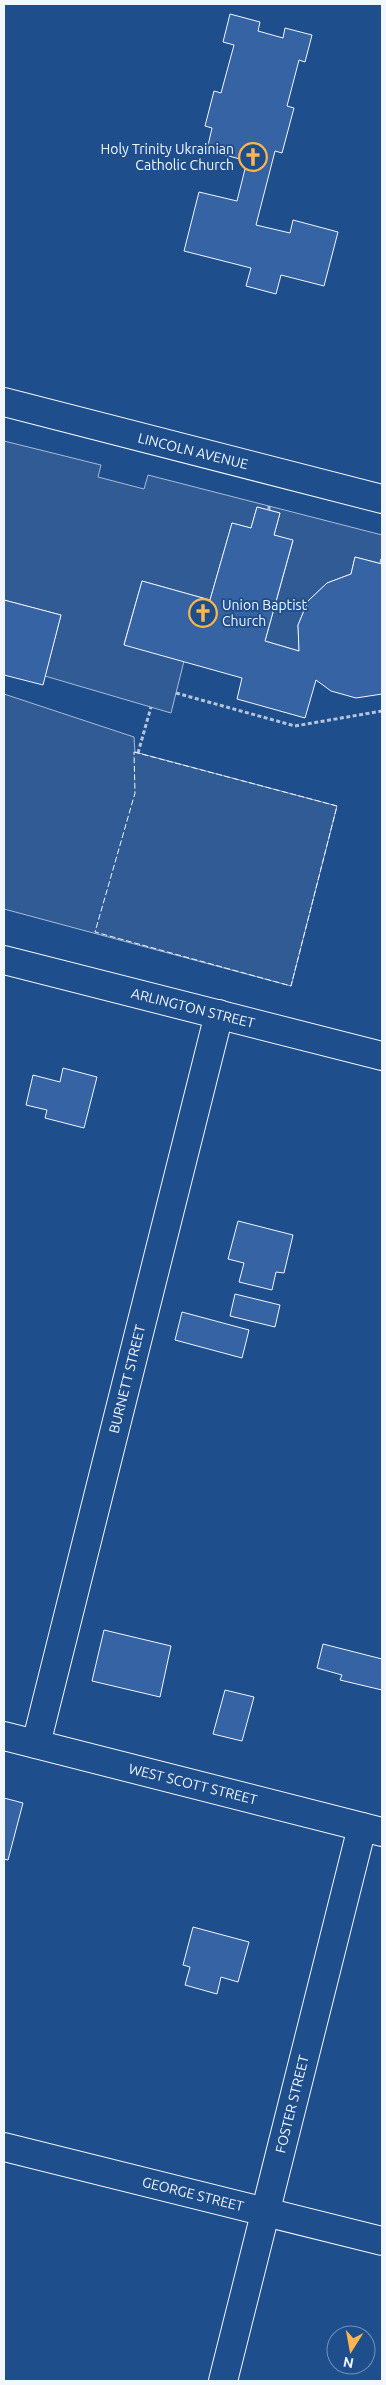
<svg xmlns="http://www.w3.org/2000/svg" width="386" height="2385" font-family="Ubuntu,sans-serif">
	<rect width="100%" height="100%" fill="#1f4e8c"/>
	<g fill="#305b95" stroke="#a8bbd7">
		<polygon points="4,441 101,465 98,477 144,489 148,475 382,535 382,564 355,557 351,574 327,583 308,601 298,625 299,651 265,641 293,541 274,535 280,513 257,507 251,528 232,523 210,600 142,581 124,644 184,661 171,713 45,676 61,615 4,600"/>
		<polygon points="4,694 134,737 135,752 337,806 291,986 4,909"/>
	</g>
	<g fill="#3563a3" stroke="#f2f6ff">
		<polygon points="230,14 260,22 258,31 283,38 285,28 312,35 305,62 299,60 287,106 294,108 282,153 275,151 256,225 290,233 293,220 338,232 324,286 281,275 276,294 246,286 251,268 184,251 199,192 237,201 247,161 207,150 212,128 205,126 214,91 221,93 234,45 223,42"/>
		<polygon points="257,507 280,513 274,535 293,540 265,641 299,651 298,625 308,601 327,583 351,574 355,557 382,564 382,694 356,698 331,691 316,680 305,718 237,699 242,678 124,645 142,581 210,600 232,523 251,528"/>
		<polygon points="4,600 61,615 43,685 4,675"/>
		<polygon points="63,1068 97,1077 84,1128 45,1118 47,1110 26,1105 33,1075 60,1082"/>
		<polygon points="238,1221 293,1235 284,1273 276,1272 272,1290 239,1282 244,1263 228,1259"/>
		<polygon points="235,1294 280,1305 275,1327 230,1316"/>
		<polygon points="182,1312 249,1330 242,1358 175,1340"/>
		<polygon points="104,1630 171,1646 160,1697 92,1681"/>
		<polygon points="323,1644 382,1659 382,1690 340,1680 342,1675 317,1668"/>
		<polygon points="225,1690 254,1697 242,1741 213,1734"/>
		<polygon points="4,1798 23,1803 8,1860 4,1859"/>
		<polygon points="193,1927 249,1942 238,1982 221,1977 217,1994 185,1985 190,1967 183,1965"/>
	</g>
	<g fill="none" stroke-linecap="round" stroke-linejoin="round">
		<defs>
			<g id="minor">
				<polyline points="4,402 382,499"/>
				<polyline points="4,960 382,1056"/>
				<polyline points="4,1736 382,1832"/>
				<polyline points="36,1744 219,1014"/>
				<polyline points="4,2147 382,2241"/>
				<polyline points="223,2381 362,1827"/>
			</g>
		</defs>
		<use href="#minor" stroke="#f2f6ff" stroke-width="30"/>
		<g stroke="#b3c4dc" stroke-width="3" stroke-dasharray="4 2.5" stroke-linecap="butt">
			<polyline points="269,510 269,506"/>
			<polyline points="381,563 382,557"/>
			<polyline points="176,693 295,726 382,711"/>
			<polyline points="138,753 151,707"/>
		</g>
		<use href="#minor" stroke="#1f4e8c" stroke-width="28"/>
		<polygon stroke="#f2f6ff" stroke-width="1" stroke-dasharray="6 2.5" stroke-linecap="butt" points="134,752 337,806 291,986 95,932 135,793"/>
	</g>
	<defs>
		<symbol id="church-ring" viewBox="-11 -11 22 22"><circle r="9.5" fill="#1f4e8c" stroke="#ffb74d" stroke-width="1.5"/><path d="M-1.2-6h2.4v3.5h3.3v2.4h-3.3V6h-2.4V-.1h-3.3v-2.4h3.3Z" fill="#ffb74d"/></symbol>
	</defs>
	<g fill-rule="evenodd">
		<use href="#church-ring" x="237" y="141" width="32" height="32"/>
		<use href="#church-ring" x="187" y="597" width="32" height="32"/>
	</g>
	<g text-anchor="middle" stroke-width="4" stroke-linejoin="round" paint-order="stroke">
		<g font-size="14" fill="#f2f6ff" stroke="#1f4e8c" text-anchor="end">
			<text x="234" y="154">Holy Trinity Ukrainian<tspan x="234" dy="16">Catholic Church</tspan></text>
			<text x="222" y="610" text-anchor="start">Union Baptist<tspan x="222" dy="16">Church</tspan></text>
		</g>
		<g font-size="14" fill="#f2f6ff" stroke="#1f4e8c">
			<text transform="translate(193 451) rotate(14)" y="5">LINCOLN AVENUE</text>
			<text transform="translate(193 1008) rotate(14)" y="5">ARLINGTON STREET</text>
			<text transform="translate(127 1379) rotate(-76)" y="5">BURNETT STREET</text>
			<text transform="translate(193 1784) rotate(14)" y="5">WEST SCOTT STREET</text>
			<text transform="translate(292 2104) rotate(-76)" y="5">FOSTER STREET</text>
			<text transform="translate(193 2194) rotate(14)" y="5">GEORGE STREET</text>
		</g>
	</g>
	<rect width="386" height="2385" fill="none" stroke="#f2f6ff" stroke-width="10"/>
	<g transform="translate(351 2350) rotate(191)"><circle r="24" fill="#1f4e8c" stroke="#7391ba"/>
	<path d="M0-4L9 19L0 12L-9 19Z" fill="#ffb74d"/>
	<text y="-8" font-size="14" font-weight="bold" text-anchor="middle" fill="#f2f6ff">N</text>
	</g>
</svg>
